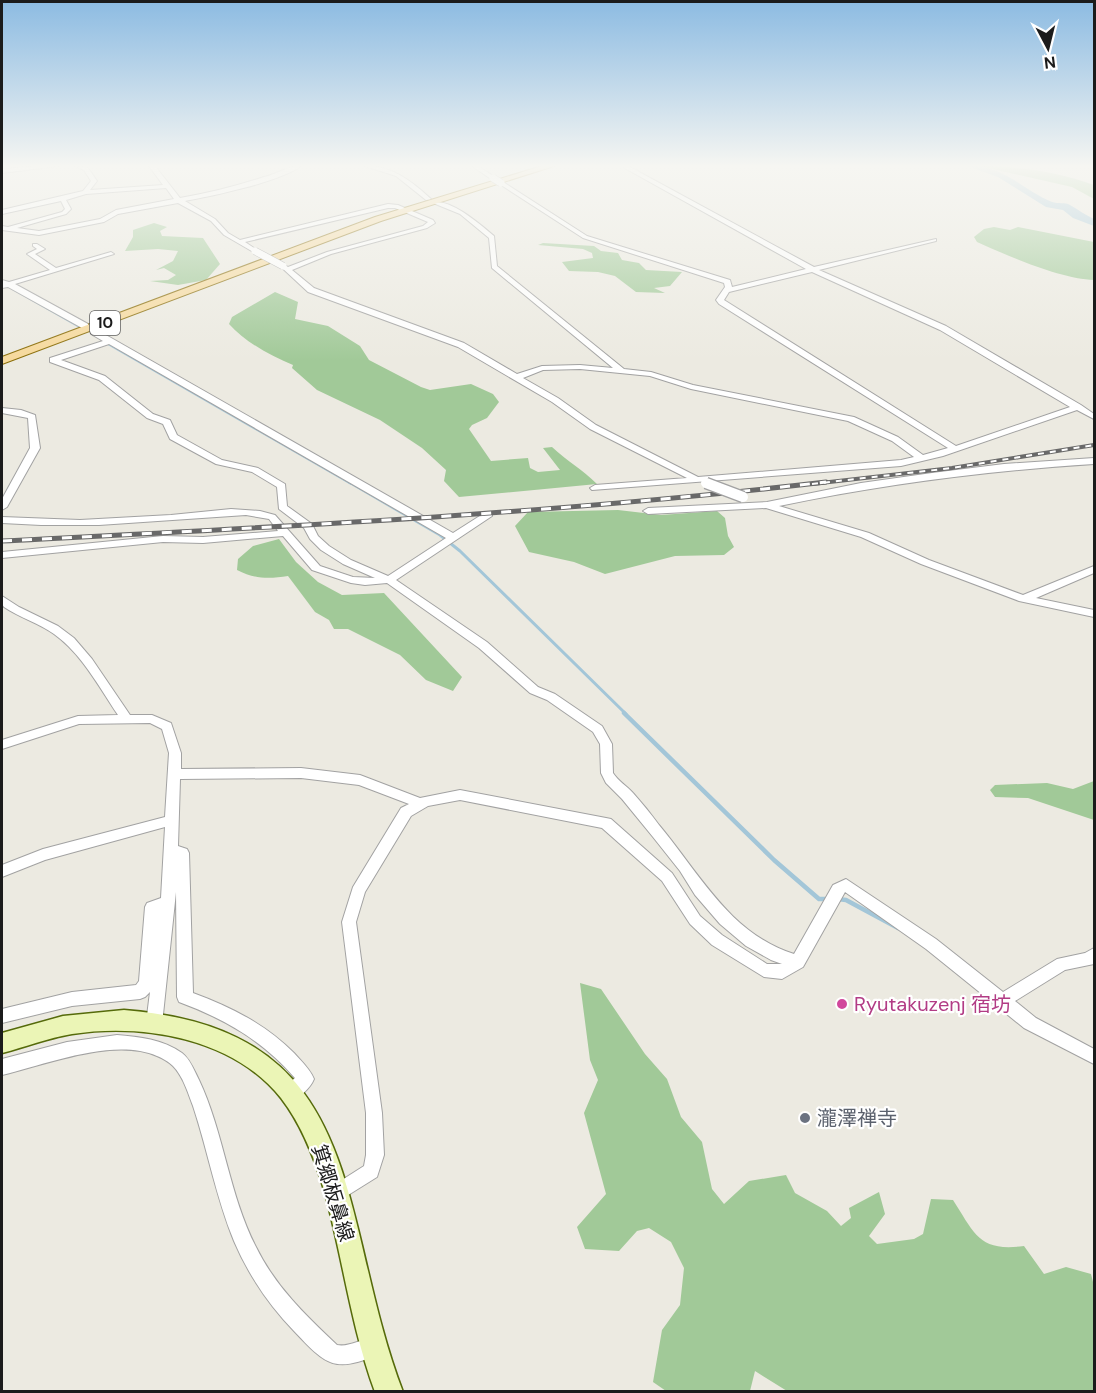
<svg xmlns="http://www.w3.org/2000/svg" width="1096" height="1393" font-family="'DM Sans','Noto Sans JP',sans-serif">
	<rect width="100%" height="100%" fill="#eceae1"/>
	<g fill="#a1c998">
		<path d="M979,166c40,0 78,6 115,19v14l-22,-12z"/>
		<polygon points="154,223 167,227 160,231 162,236 203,238 220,264 206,280 178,285 150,281 168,280 176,275 164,268 156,270 173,261 178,251 158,249 125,251 133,237 133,230"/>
		<path d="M994,227l16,3 8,-3 76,15v38c-33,-1 -86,-24 -117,-38l-3,-5 10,-8z"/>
		<polygon points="543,243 594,246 601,251 618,253 622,260 639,263 646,270 682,272 670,286 654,288 665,293 636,292 615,276 598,272 569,271 562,262 593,258 592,253 583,249 538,245"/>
		<path d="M275,292l23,10 -3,17 33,7 32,20 9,14 52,27 9,3 41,-6 22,10 6,8 -12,16 -15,7 -3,4 22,32 37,-3 2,10 8,4 22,-2 -17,-22 9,-1c15,14 31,23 45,37l-138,13 -15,-16 2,-11 -24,-22 -42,-28 -63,-30 -25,-22 1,-3c-22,-9 -48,-23 -64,-41l3,-7z"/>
		<polygon points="618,510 661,515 717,511 725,518 728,536 734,547 724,555 675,556 605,574 574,562 529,552 515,526 528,512"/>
		<path d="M279,539l17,23 22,20 24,13 42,-2 78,84 -9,14 -27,-11 -26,-25 -52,-26h-14l-5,-9 -14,-8 -27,-36c-19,3 -34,3 -51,-6l1,-11 15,-13z"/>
		<polygon points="1094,781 1094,820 1028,798 995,797 990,790 995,785 1047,783 1073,789"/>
		<path d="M580,983l21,6 44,65 22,25 14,38 21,25 10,47 12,15 25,-23 37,-6 9,18 32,18 14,15 10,-8 -2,-10 30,-16 6,22 -16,22 8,8 37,-5 9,-5 8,-35 22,1c22,34 26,52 71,46l20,28 22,-7 25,7 3,12v105h-307l-32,-20 -5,20h-84l-13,-9 9,-52 18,-25 4,-37 -13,-26 -22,-14 -12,3 -18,20 -34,-2 -8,-22 29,-33 -22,-81 14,-33 -8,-20z"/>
	</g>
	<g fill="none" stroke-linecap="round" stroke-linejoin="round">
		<g stroke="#a3c6d8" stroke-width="2">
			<polyline points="7,286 81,328"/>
			<polyline points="106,343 351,484"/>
		</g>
		<polyline stroke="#a3c6d8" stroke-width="3" points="349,482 440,535 460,551 626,714"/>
		<g stroke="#a3c6d8" stroke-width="4.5">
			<polyline points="624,713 774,860 819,899 830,899"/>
			<polyline points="838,899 846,900 898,928"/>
		</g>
		<path fill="#a3c6d8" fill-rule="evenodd" d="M967,166c36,-2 54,23 85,36 6,2 13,0 18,3 9,5 15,10 24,14v7l-21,-8 -10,-8 -17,-3 -48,-30z"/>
		<defs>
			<g id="minor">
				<polygon points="39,166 58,166 2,173 2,169"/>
				<path d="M75,166l13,2 9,13 -7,9 73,-5 -14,-19h6l25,32c29,-5 57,-12 84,-21 13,-3 24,-11 37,-11 -22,16 -88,30 -116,35l30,18 13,14 12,7 148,-36 10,1 35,15 2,3 -8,5 -96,26 -39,16 22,18 150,55 53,31 25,-8 38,-1 33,3 -121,-100 -3,-30 -29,-24 -27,-11c16,-6 48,22 61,33l3,30 127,103 27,3 42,13 161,32 44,20 25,18 25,-7 -229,-144 -3,-4 9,-13 -1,-4 -141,-45 -85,-55 5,-1 84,54 143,44 2,7 74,-18 -185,-103h7l186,101 122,-28v2l-117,29 127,56 135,79 13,9v5l-17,-9 -134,46 -42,10 -309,24 -2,-2 5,-3 92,-7 -97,-49 -38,-27 -94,-55 -150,-55 -28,-26 3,-2 5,3 39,-15 96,-26 5,-4 -33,-14h-7l-143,34 12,8 1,1 -3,2 -31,-18 -13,-14 -33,-18 -60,11 -14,8 -65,13 -37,-5v-4l6,1 54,-15 3,-3 -4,-8 -59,13v-4l81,-19 8,-10 -7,-11zM166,188l8,11 -58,11 -16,9 -61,12 -22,-3 49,-14 5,-5 -5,-9 20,-6zM812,272l128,58 130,77 -114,39 -232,-146 5,-8zM580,369l70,7 41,13 157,32 44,20 22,16 -13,3 -203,17 -102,-52 -38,-27 -35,-20 20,-8z"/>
				<path d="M365,166c26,-1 48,16 66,33l-5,1 -30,-24z"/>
				<polygon points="472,166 478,166 496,178 491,179"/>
				<polygon points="33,244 37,244 45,249 35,254 56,268 111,252 114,254 15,284 88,324 88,328 82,328 8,287 2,288 2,280 9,282 50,270 27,254 37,249 33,246"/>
				<path d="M91,330h6l16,9 340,194 33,-21h6v4l-96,64 91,62 51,45 17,7 47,32 10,18 1,29c5,8 14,13 20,20 9,10 18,21 26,32 41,49 71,109 135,129l39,-69 13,-6 90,60 67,53 54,-33 28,-6 9,-5v16l-29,6 -50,31 21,17 58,31v15l-70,-36 -98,-79 -81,-57 -42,75 -21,12 -18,-2 -52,-32 -22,-21 -28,-43 -60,-53 -142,-28 -32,6 -17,10 -46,76 -9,30 26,191 2,42 -7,22 -40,25 -6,-3 -3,-6 3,-6 33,-21 2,-11v-42l-24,-191 11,-35 48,-79 8,-4 -50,-19 -58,-7 -121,1 -2,67 9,3 2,4 4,140c38,14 72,31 101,60 7,8 16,16 20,26 -4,10 -15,19 -25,23l-6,-2 -2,-6 2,-6 12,-10c-32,-37 -70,-59 -116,-76l-2,-5 -1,-105 -14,132 -2,5 -6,2 -6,-2 -2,-5 4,-32 -5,5 -5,2 -68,7 -70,17v-14l70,-17 64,-7 3,-4 6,-74 2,-4 14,-5 4,-71 -120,33 -43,17v-12l41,-16 122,-32 4,-64 -7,-24 -12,-6 -71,1 -77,25v-9l76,-24 40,-1c-19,-28 -36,-61 -64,-81 -15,-11 -34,-16 -50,-27l-2,-3v-8l17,11 39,19 16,12 18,21 38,56h22l19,8 10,30v16l120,-1 59,7 60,23 40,-8 146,28 5,1 61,54 28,43 22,19 45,29h15l-11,-4 -25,-14 -26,-22 -25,-29 -15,-24 -27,-34 -31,-38 -16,-16 -5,-10 -1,-29 -7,-12 -46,-32 -17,-7 -51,-45 -92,-65 -22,2 -14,-2 -39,-13 -29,-34 -80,7 -40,-1 -161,16v-6l161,-16 40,1 75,-6 -9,-12 -23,-4 -147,10h-58l-39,-2v-6l78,3 91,-5 60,-6 29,2 15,4 45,51 33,11 22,1 -32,-14 -22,-14 -11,-11 -6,-11 -25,-19 -2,-22 -25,-15 -36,-8 -46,-25 -7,-15 -16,-6 -48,-38 -49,-18v-4l53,-17 -12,-7zM109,344l337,194 -58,38 -37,-16 -22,-14 -11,-10 -6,-12 -25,-18 -2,-22 -27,-16 -36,-8 -45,-25 -7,-15 -17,-6 -48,-38 -44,-16z"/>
				<polygon points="2,408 21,410 35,415 40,448 7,507 2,510 2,499 30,448 28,418 2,413"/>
				<path d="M1094,458v6c-108,7 -209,20 -315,42l90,27 60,27 94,35 71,-29v7l-58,25 58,12v7l-75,-16 -98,-37 -60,-27 -95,-29 -118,6 -5,-3 5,-3 119,-6 94,-19 71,-10 72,-9z"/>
				<path d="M117,1035c23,2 45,4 65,18 8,6 12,17 17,27 25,53 30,115 57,167 19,39 50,69 81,98 15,3 29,-11 43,-5l3,7 -3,7c-46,19 -53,12 -86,-23 -25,-26 -45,-55 -60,-90 -18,-43 -26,-90 -41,-135 -5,-13 -10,-30 -20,-40 -4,-4 -11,-8 -16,-10 -44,-19 -112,9 -155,19v-16l65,-17z"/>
			</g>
			<path id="secondary" d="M124,1010c248,19 211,205 279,382h-28c-24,-65 -32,-133 -50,-199 -10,-34 -23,-68 -44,-95 -48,-60 -138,-75 -209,-64 -24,4 -47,13 -70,19v-20l61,-17z"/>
			<polygon id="primary" points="542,166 554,166 381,221 2,364 2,357 375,217"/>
		</defs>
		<use href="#minor" stroke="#a2a2a2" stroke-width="2"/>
		<use href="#secondary" stroke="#556a0a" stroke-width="3"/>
		<use href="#primary" stroke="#8a6d08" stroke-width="2"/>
		<use href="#minor" fill="#fff" fill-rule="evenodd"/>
		<use href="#secondary" fill="#ebf5b6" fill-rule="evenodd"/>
		<use href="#primary" fill="#f6d99c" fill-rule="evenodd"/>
		<defs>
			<polyline id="rail-far1" points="812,484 952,468 1094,445"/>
			<path id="rail" d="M2,541c275,-14 550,-27 824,-59"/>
		</defs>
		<use href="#rail-far1" stroke="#696969" stroke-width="4"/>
		<use href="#rail" stroke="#696969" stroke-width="5"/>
		<use href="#rail-far1" stroke="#fff" stroke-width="2" stroke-dasharray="6" stroke-linecap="butt"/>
		<use href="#rail" stroke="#fff" stroke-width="3" stroke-dasharray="10" stroke-linecap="butt"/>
		<defs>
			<g id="minor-bridge-far2">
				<polyline points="493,178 501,183"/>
				<polyline points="255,251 283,266"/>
			</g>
			<polyline id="minor-bridge-far1" points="706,483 709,484"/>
			<polyline id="minor-bridge" points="706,483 743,497"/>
		</defs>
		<use href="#minor-bridge-far2" stroke="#a2a2a2" stroke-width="8" stroke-linecap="butt"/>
		<use href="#minor-bridge-far1" stroke="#a2a2a2" stroke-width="10" stroke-linecap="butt"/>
		<use href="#minor-bridge" stroke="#a2a2a2" stroke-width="13" stroke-linecap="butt"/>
		<use href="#minor-bridge-far2" stroke="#fff" stroke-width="7"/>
		<use href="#minor-bridge-far1" stroke="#fff" stroke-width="8"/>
		<use href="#minor-bridge" stroke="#fff" stroke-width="10"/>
	</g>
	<linearGradient id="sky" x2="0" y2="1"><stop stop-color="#8cbbe2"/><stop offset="0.46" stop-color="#f6f6f2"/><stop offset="1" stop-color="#f6f6f2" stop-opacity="0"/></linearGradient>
	<rect width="1096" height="361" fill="url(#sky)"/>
	<circle fill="#d1479c" stroke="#fff" stroke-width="2" cx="842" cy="1004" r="6"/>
	<circle fill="#6b7280" stroke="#fff" stroke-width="2" cx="805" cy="1118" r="6"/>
	<g text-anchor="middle" stroke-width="4.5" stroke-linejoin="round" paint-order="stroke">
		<rect fill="#fff" stroke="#5f5f5f" stroke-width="1.5" x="90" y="311" width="30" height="24" rx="4.5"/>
		<g font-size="15" font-weight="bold" fill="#1b1b1b">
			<text x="105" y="328">10</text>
		</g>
		<g font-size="20" fill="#b23c85" stroke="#fff" text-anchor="start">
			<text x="854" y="1011">Ryutakuzenj 宿坊</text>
		</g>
		<g font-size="20" fill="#5b616d" stroke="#fff" text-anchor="start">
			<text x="817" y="1125">瀧澤禅寺</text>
		</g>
		<g font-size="20" fill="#1b1b1b" stroke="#fff">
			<text transform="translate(333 1193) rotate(73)" y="7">箕郷板鼻線</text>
		</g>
	</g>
	<rect width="1096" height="1393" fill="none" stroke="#1b1b1b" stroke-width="6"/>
	<g transform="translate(1048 48) rotate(173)" stroke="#ffffff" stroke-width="4.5" paint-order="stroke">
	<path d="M0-4.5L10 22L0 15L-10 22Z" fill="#1b1b1b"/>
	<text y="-9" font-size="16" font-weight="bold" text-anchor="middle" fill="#1b1b1b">N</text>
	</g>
</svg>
